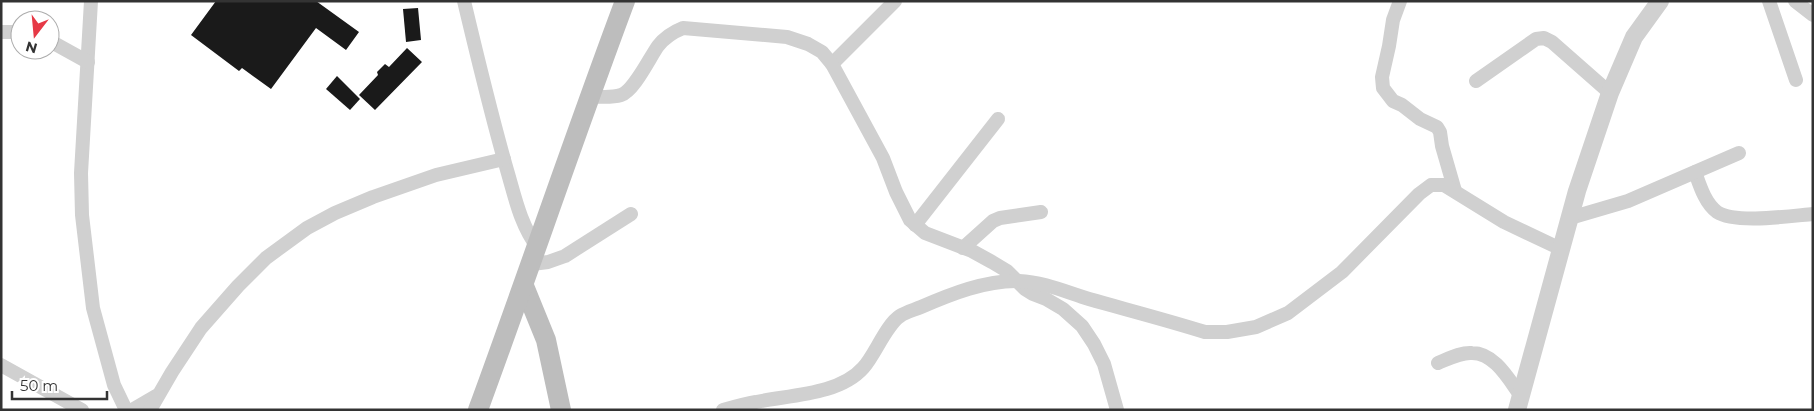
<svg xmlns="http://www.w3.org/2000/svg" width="1814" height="411" font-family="Montserrat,sans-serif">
	<rect width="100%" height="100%" fill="#fff"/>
	<g fill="#1a1a1a">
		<polygon points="216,1 316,1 359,32 346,50 316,28 271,89 242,68 239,71 191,35"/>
		<polygon points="418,8 421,40 406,42 403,9"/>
		<polygon points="407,48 422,62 375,110 359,95 378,75 377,72 385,64 389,67"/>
		<polygon points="337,76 360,99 350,110 326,89"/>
	</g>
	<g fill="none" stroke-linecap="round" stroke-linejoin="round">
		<g stroke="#d0d0d0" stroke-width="14">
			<polyline points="91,1 81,173 82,215 93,308 114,385 126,410"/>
			<path d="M464,1c14,59 28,118 45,176 7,25 13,50 29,71"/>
			<polyline points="1400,1 1393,20 1389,46 1382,77 1383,88 1393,101 1402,105 1420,119 1437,127 1440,132 1442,146 1455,191"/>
			<polyline points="1769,1 1796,80"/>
			<polyline points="1795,1 1813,15"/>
			<polyline points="1,32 20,32"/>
			<polyline points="50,41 88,62"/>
			<polyline points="832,64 895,1"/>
			<polyline points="1476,81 1536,39 1544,38 1552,42 1610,93"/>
			<path d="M589,96c10,1 22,2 32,-1 13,-4 29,-38 37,-49 7,-9 15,-14 25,-18l104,9 21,7 14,8 10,12 51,94 13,34 14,28 15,13 47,18 20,11 15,9 18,18 8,5 13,5 17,10 19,17 12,18 10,20 13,46"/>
			<path d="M1695,172c5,14 10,31 22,40 18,12 73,4 96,2"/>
			<polyline points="1570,218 1628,201 1739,153"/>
			<polyline points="915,225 998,119"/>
			<polyline points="963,248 993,221 1000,218 1041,212"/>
			<polyline points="532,264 548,262 565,256 631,214"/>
			<path d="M1438,363c10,-4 23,-11 34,-10 23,0 37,27 49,43"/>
			<polyline points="1,365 82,410"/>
			<polyline points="132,410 156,396"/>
			<polyline points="150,410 172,372 201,328 238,286 266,258 307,228 335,213 373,197 436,175 504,159"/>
			<path d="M723,410c11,-3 22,-6 33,-8 33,-7 83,-7 107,-34 12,-13 23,-43 37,-52 6,-4 14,-6 21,-9 30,-13 65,-27 98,-26 25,1 47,11 70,18 39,11 78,21 116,33h22l29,-5 32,-14 54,-41 77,-78 12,-9h13l60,37 57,27"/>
		</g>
		<polyline stroke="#d0d0d0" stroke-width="18" points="1517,410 1577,191 1610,93 1634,37 1660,1"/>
		<g stroke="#bdbdbd" stroke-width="20">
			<polyline points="524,286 546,340 561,410"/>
			<path d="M478,410c50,-136 96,-273 147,-409"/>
		</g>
	</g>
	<rect width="1814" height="411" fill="none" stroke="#333333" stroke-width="5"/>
	<g transform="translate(35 35) rotate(196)"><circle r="24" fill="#ffffff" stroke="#adadad"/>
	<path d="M0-4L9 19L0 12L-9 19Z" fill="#e63946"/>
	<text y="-8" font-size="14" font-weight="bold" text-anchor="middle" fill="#333333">N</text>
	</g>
	<path d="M12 391v8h95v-8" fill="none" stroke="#333333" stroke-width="2.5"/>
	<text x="20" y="391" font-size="15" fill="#333333" stroke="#ffffff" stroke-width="4" paint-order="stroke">50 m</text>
</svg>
